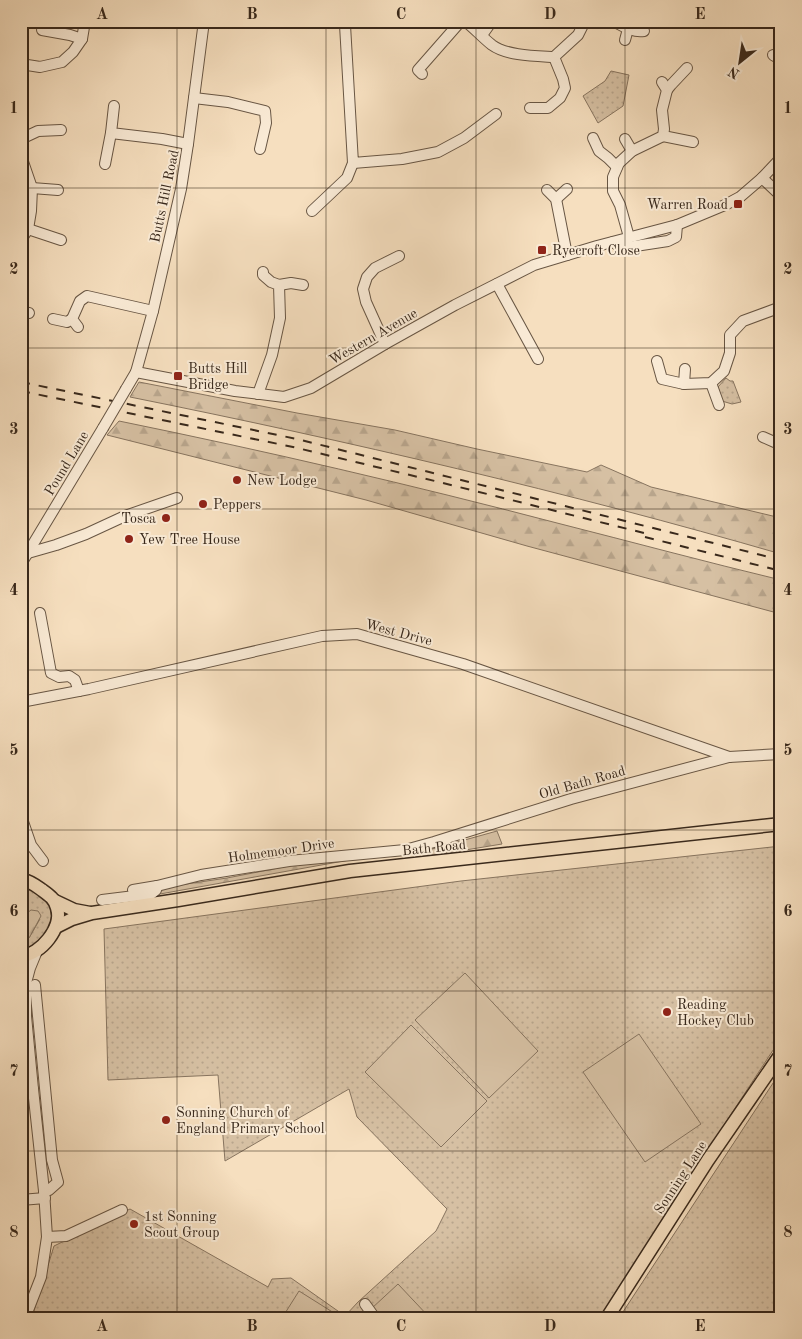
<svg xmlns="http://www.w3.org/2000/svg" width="802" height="1339" font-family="'Old Standard TT',serif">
	<defs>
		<pattern id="grass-dots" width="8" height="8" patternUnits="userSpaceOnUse" patternTransform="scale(1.25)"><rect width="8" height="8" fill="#d6c0a3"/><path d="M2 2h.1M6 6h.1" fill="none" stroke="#b8a58c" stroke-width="1.8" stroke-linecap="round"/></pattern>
		<pattern id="forest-firs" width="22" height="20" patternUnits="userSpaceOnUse" patternTransform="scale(1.25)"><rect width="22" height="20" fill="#d6c0a3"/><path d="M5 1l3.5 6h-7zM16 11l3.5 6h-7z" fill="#b8a58c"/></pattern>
	</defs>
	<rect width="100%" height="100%" fill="#f6dfbf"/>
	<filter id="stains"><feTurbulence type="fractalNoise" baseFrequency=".004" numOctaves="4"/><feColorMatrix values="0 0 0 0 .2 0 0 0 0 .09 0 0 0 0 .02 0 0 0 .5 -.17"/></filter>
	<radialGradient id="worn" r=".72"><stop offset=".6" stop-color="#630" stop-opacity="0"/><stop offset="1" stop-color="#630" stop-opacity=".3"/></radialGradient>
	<g fill="url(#grass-dots)" stroke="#87745f">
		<polygon points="611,71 629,75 623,106 598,123 583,96 605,81"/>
		<polygon points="726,378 730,381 733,381 741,402 732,404 722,401 718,387"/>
		<polygon points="781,846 781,1038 688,1180 601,1318 34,1318 32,1317 54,1246 130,1209 268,1287 272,1279 291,1278 345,1316 358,1302 436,1231 447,1209 357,1117 349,1089 225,1161 218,1075 108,1080 104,929 461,881"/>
		<polygon points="21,884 25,885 47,901 53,910 51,926 37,944 21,951 21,942 29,938 40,919 26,914 21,921"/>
		<polygon points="777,1077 781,1081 781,1318 619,1318"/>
	</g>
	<g fill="url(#forest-firs)" stroke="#87745f">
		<path d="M139,382l158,31 98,17 82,19 110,23 14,-7 50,22 130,31v36c-214,-62 -432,-113 -651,-157z"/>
		<path d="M119,421c147,30 293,64 438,102 75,19 149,39 224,57v34l-254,-68 -161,-46 -259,-65z"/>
		<polygon points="497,831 502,844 429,856 425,851"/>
		<polygon points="366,857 160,894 139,891 227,878 299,864"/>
		<path d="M31,910l7,1 2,3 1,2 -12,22 -8,4c0,-13 -3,-23 10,-32z"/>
	</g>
	<g fill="#d6c0a3" stroke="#87745f">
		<polygon points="465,973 538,1051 489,1098 415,1020"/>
		<polygon points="411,1025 487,1101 441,1147 365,1072"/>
		<polygon points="639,1034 701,1124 645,1162 583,1072"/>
		<polygon points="398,1284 430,1318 379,1318 371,1309"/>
		<polygon points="299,1291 342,1318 282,1318"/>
	</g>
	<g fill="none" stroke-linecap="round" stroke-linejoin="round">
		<defs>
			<g id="minor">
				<polyline points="346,21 345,25 353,163 402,159 438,152 464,138 496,114"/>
				<path d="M465,21c9,7 18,17 27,24 15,11 44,11 62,12l24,-22 7,-14"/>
				<path d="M613,21c10,5 20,12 31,10"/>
				<polyline points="42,30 70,35 82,39"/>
				<polyline points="482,35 492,21"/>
				<polyline points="625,40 628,29"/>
				<polyline points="773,55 781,60"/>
				<polyline points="21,64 40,67 62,62 73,52 82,39 85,21"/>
				<polyline points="422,74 418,70 461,21"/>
				<polyline points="667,90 671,85 687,68"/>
				<polyline points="194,98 228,102 265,111 266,123 260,149"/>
				<polyline points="114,106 111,133 162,139 188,144"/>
				<polyline points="530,108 548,108 560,98 565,88 563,79 554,57"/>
				<polyline points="663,136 693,142"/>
				<polyline points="593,138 599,151 608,158 617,167"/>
				<polyline points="21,139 38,131 61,130"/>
				<polyline points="625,139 632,151"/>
				<polyline points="21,156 32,188 31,211 28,229 21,240"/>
				<polyline points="105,164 111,133"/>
				<polyline points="762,178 778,193 781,199"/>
				<polyline points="32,188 58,190"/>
				<polyline points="547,190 556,199 567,255"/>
				<polyline points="556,199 567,189"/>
				<polyline points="312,211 347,178 353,163"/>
				<polyline points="28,229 61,240"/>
				<polyline points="629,237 620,205 613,191 613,177 619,163 632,151 663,136 664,129 662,110 667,90 662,82"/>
				<polyline points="613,242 622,248 668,241 676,237 677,225"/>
				<polyline points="497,284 538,359"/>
				<polyline points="279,285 291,283 303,285"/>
				<polyline points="21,312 29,313"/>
				<polyline points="53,319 67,322 72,319"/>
				<polyline points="78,327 72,319 80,301 87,296 153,311"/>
				<polyline points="385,344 366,302 363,289 367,277 375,268 399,256"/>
				<polyline points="657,361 662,379 684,384 711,383 724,371 730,353 730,335 743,321 781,307"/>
				<polyline points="136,372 235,391 284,397 311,388 385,344 455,305 534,265 597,246 677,225 725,205 740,197 762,178 781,158"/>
				<polyline points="711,383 719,405"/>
				<polyline points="684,384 685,369"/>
				<polyline points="126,389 136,372 153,311 181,189 188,144 204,21"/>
				<polyline points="258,394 272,355 280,318 279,285 271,282 263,275 263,272"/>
				<polyline points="763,437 781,445"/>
				<polyline points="28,553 56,545 86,534 125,516 177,498"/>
				<polyline points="21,564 103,428"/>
				<polyline points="40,613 51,673 59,677 69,676 75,680 79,691"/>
				<polyline points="21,702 89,689 322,636 357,634 463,664 729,757"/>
				<polyline points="21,816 31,845 43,861"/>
				<polyline points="133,890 157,886 201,875 289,861 405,850 434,842 571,799 729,757 781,754"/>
				<polyline points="102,900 151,894 156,890 157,886"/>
				<polyline points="35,985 52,1160 58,1182 49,1190 44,1191"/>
				<polyline points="21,1089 33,1089"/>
				<polyline points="21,1200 45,1198"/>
				<polyline points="47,1237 66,1236 122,1210"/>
				<polyline points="365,1304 375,1318"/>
				<polyline points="25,1318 41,1277 47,1237 44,1191 33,1089 26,1016 26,983 30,968 37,951"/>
			</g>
			<g id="major">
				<path d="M21,879c9,2 14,6 21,11 7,5 13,9 15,18 6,19 -16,47 -36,48"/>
				<polyline points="55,901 74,910 90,913"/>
				<polyline points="56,927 72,919 92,913 178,900 350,871 781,824"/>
				<polyline points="607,1318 708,1160 781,1054"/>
			</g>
		</defs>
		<use href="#minor" stroke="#685644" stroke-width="12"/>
		<use href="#major" stroke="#38281b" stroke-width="15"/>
		<use href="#minor" stroke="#f9ead5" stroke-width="10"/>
		<use href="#major" stroke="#f6dfbf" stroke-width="12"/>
		<g stroke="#38281b" stroke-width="2" stroke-dasharray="9 9" stroke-linecap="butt">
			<polyline points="21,382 297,439 781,560"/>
			<polyline points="21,391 293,447 439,482 652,535"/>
			<polyline points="645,537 781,571"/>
		</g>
		<defs>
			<polyline id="minor-bridge" points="103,428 126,389"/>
		</defs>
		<use href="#minor-bridge" stroke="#685644" stroke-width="12" stroke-linecap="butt"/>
		<use href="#minor-bridge" stroke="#f9ead5" stroke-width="10"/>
	</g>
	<path fill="none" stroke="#38281b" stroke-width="1" stroke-opacity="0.55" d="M177,21v1297M326,21v1297M476,21v1297M625,21v1297M21,188h760M21,348h760M21,509h760M21,670h760M21,830h760M21,991h760M21,1151h760"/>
	<g fill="#8f2418" stroke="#f9ead5" stroke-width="2">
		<rect x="733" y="199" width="10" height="10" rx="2.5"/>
		<rect x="537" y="245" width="10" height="10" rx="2.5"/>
		<rect x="173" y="371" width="10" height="10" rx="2.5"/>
		<circle cx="237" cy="480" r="5"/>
		<circle cx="203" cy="504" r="5"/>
		<circle cx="166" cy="518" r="5"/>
		<circle cx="129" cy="539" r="5"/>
		<circle cx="667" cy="1012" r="5"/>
		<circle cx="166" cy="1120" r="5"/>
		<circle cx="134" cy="1224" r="5"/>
	</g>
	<g text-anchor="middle" stroke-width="4" stroke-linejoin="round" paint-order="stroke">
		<g font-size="14" fill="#38281b" stroke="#f9ead5">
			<text transform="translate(164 196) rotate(-78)" y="5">Butts Hill Road</text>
			<text transform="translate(373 336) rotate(-30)" y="5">Western Avenue</text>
			<text transform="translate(66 463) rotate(-59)" y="5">Pound Lane</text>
			<text transform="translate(399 632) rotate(15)" y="5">West Drive</text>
			<text transform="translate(582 782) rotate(-16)" y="5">Old Bath Road</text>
			<text transform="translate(434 847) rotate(-6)" y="5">Bath Road</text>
			<text transform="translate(281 850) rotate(-8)" y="5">Holmemoor Drive</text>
			<text transform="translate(680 1177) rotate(-57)" y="5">Sonning Lane</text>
		</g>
		<g font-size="14" fill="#38281b" stroke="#f9ead5" text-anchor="start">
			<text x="728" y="209" text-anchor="end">Warren Road</text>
			<text x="552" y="255">Ryecroft Close</text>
			<text x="188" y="373">Butts Hill<tspan x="188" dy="16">Bridge</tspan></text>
			<text x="247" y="485">New Lodge</text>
			<text x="213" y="509">Peppers</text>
			<text x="156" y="523" text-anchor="end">Tosca</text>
			<text x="139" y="544">Yew Tree House</text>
			<text x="677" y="1009">Reading<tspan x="677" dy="16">Hockey Club</tspan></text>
			<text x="176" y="1117">Sonning Church of<tspan x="176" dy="16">England Primary School</tspan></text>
			<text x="144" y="1221">1st Sonning<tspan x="144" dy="16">Scout Group</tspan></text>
		</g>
	</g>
	<rect width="802" height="1339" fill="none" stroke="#f6dfbf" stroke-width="55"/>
	<g transform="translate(740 62) rotate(210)" stroke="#f9ead5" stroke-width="4" paint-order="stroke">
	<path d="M0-4L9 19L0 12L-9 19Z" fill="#38281b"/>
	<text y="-8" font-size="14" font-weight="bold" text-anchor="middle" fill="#38281b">N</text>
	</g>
	<rect x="28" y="28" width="746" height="1284" fill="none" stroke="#38281b" stroke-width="2"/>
	<g font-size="16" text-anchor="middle" font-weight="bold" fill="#38281b">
		<text x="102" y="19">A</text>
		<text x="252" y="19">B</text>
		<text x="401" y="19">C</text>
		<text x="550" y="19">D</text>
		<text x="700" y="19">E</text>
		<text x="14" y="113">1</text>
		<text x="788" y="113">1</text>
		<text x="14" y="274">2</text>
		<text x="788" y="274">2</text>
		<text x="14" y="434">3</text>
		<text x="788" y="434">3</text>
		<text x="14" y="595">4</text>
		<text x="788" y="595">4</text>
		<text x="14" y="755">5</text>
		<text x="788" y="755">5</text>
		<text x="14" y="916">6</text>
		<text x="788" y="916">6</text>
		<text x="14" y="1076">7</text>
		<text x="788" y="1076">7</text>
		<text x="14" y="1237">8</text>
		<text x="788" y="1237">8</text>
		<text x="102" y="1331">A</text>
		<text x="252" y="1331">B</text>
		<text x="401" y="1331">C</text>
		<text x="550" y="1331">D</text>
		<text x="700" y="1331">E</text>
	</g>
	<rect width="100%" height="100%" filter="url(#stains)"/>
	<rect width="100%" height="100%" fill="url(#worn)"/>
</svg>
